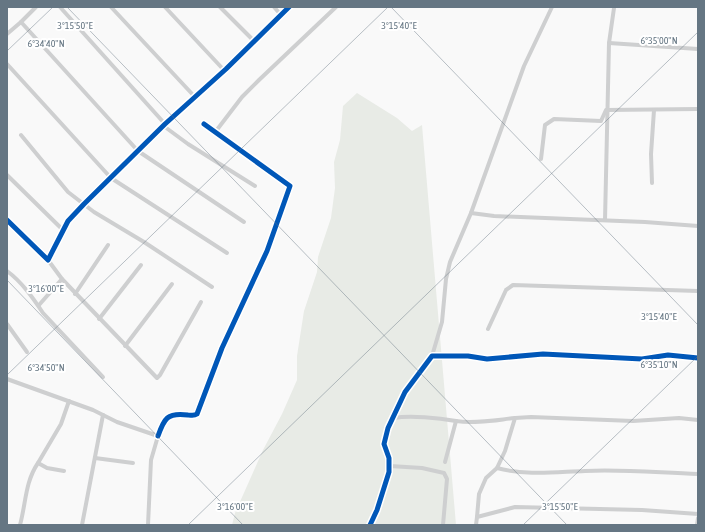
<svg xmlns="http://www.w3.org/2000/svg" width="705" height="532" font-family="'Asap Condensed',sans-serif">
	<rect width="100%" height="100%" fill="#f9f9f9"/>
	<polygon fill="#e8ebe6" points="357,93 397,118 412,131 422,125 456,525 232,525 235,513 263,450 282,414 297,380 297,356 304,311 317,272 318,257 331,218 335,188 334,162 340,140 343,106"/>
	<g fill="none" stroke-linecap="round" stroke-linejoin="round">
		<g stroke="#cecfd0" stroke-width="4">
			<polyline points="36,7 21,22 138,151 244,222"/>
			<polyline points="60,7 165,124"/>
			<polyline points="111,7 195,97"/>
			<polyline points="165,7 222,68 222,73"/>
			<polyline points="220,7 254,41"/>
			<polyline points="274,7 281,15"/>
			<polyline points="7,34 21,22"/>
			<polyline points="609,43 698,49"/>
			<polyline points="7,64 111,178 227,253"/>
			<polyline points="162,128 165,127 188,144 255,186"/>
			<polyline points="216,131 242,97 259,80 336,7"/>
			<polyline points="21,135 68,192 94,212 144,242 212,287"/>
			<polyline points="541,159 545,125 554,119 601,121 606,110 698,109"/>
			<polyline points="7,175 64,231"/>
			<polyline points="652,183 651,154 654,110"/>
			<polyline points="471,213 494,216 645,222 698,226"/>
			<polyline points="7,220 48,260 68,221 84,204 165,124 226,69 289,7"/>
			<polyline points="605,220 609,43 614,8"/>
			<path d="M7,271c15,11 26,27 36,42l60,64"/>
			<polyline points="62,279 157,378 160,375 201,302"/>
			<polyline points="75,294 108,245"/>
			<polyline points="39,305 62,279 48,260"/>
			<polyline points="99,319 141,265"/>
			<polyline points="7,324 27,352"/>
			<polyline points="488,329 506,290 513,285 698,291"/>
			<polyline points="125,346 172,284"/>
			<polyline points="432,356 442,322 446,279 450,262 471,213 524,66 552,7"/>
			<polyline points="7,379 93,410 117,422 158,436 151,460 148,525"/>
			<path d="M394,418c16,-3 45,0 62,3 19,3 40,-1 59,-3"/>
			<path d="M158,436c6,-17 9,-24 30,-21 4,0 6,1 9,-1l25,-66 45,-97 23,-65 -86,-62"/>
			<polyline points="95,458 133,463"/>
			<polyline points="445,462 456,421"/>
			<polyline points="38,463 61,424 69,401"/>
			<polyline points="390,466 422,468 444,473 447,479 443,525"/>
			<path d="M497,468c30,8 58,4 88,3 38,-2 76,2 113,3"/>
			<polyline points="477,517 479,494 486,478 497,468 505,451 515,418 531,417 633,421 679,418 698,420"/>
			<path d="M20,525c6,-22 5,-43 18,-62l9,5 17,3"/>
			<polyline points="82,525 103,415"/>
			<polyline points="370,525 377,510 389,472 389,458 384,444 388,428 405,392 432,356 468,356 487,359 543,354 642,359 668,355 698,358"/>
			<polyline points="476,525 477,517 515,507 642,510 698,514"/>
			<polyline points="697,525 698,518"/>
		</g>
		<defs>
			<g id="cycleway">
				<polyline points="7,220 48,260 68,221 84,204 165,124 226,69 289,7"/>
				<path d="M158,436c6,-17 9,-24 30,-21 4,0 6,1 9,-1l25,-66 45,-97 23,-65 -86,-62"/>
				<polyline points="370,525 377,510 389,472 389,458 384,444 388,428 405,392 432,356 468,356 487,359 543,354 642,359 668,355 698,358"/>
			</g>
		</defs>
		<use href="#cycleway" stroke="#fff" stroke-width="8"/>
		<use href="#cycleway" stroke="#0057b8" stroke-width="5"/>
	</g>
	<path fill="none" stroke="#657683" stroke-width="1" stroke-opacity="0.45" d="M67,7l500,518M391,7l307,318M7,51l46,-44M7,280l236,245M7,375l381,-368M188,525l510,-493M523,525l175,-169"/>
	<g font-size="10" text-anchor="middle" fill="#657683" stroke="#fff" stroke-width="4" stroke-linejoin="round" paint-order="stroke">
		<text x="75" y="29">3°15'50"E</text>
		<text x="399" y="29">3°15'40"E</text>
		<text x="659" y="44">6°35'00"N</text>
		<text x="46" y="47">6°34'40"N</text>
		<text x="46" y="292">3°16'00"E</text>
		<text x="659" y="320">3°15'40"E</text>
		<text x="659" y="368">6°35'10"N</text>
		<text x="46" y="371">6°34'50"N</text>
		<text x="235" y="510">3°16'00"E</text>
		<text x="560" y="510">3°15'50"E</text>
	</g>
	<rect width="705" height="532" fill="none" stroke="#657683" stroke-width="16"/>
</svg>
